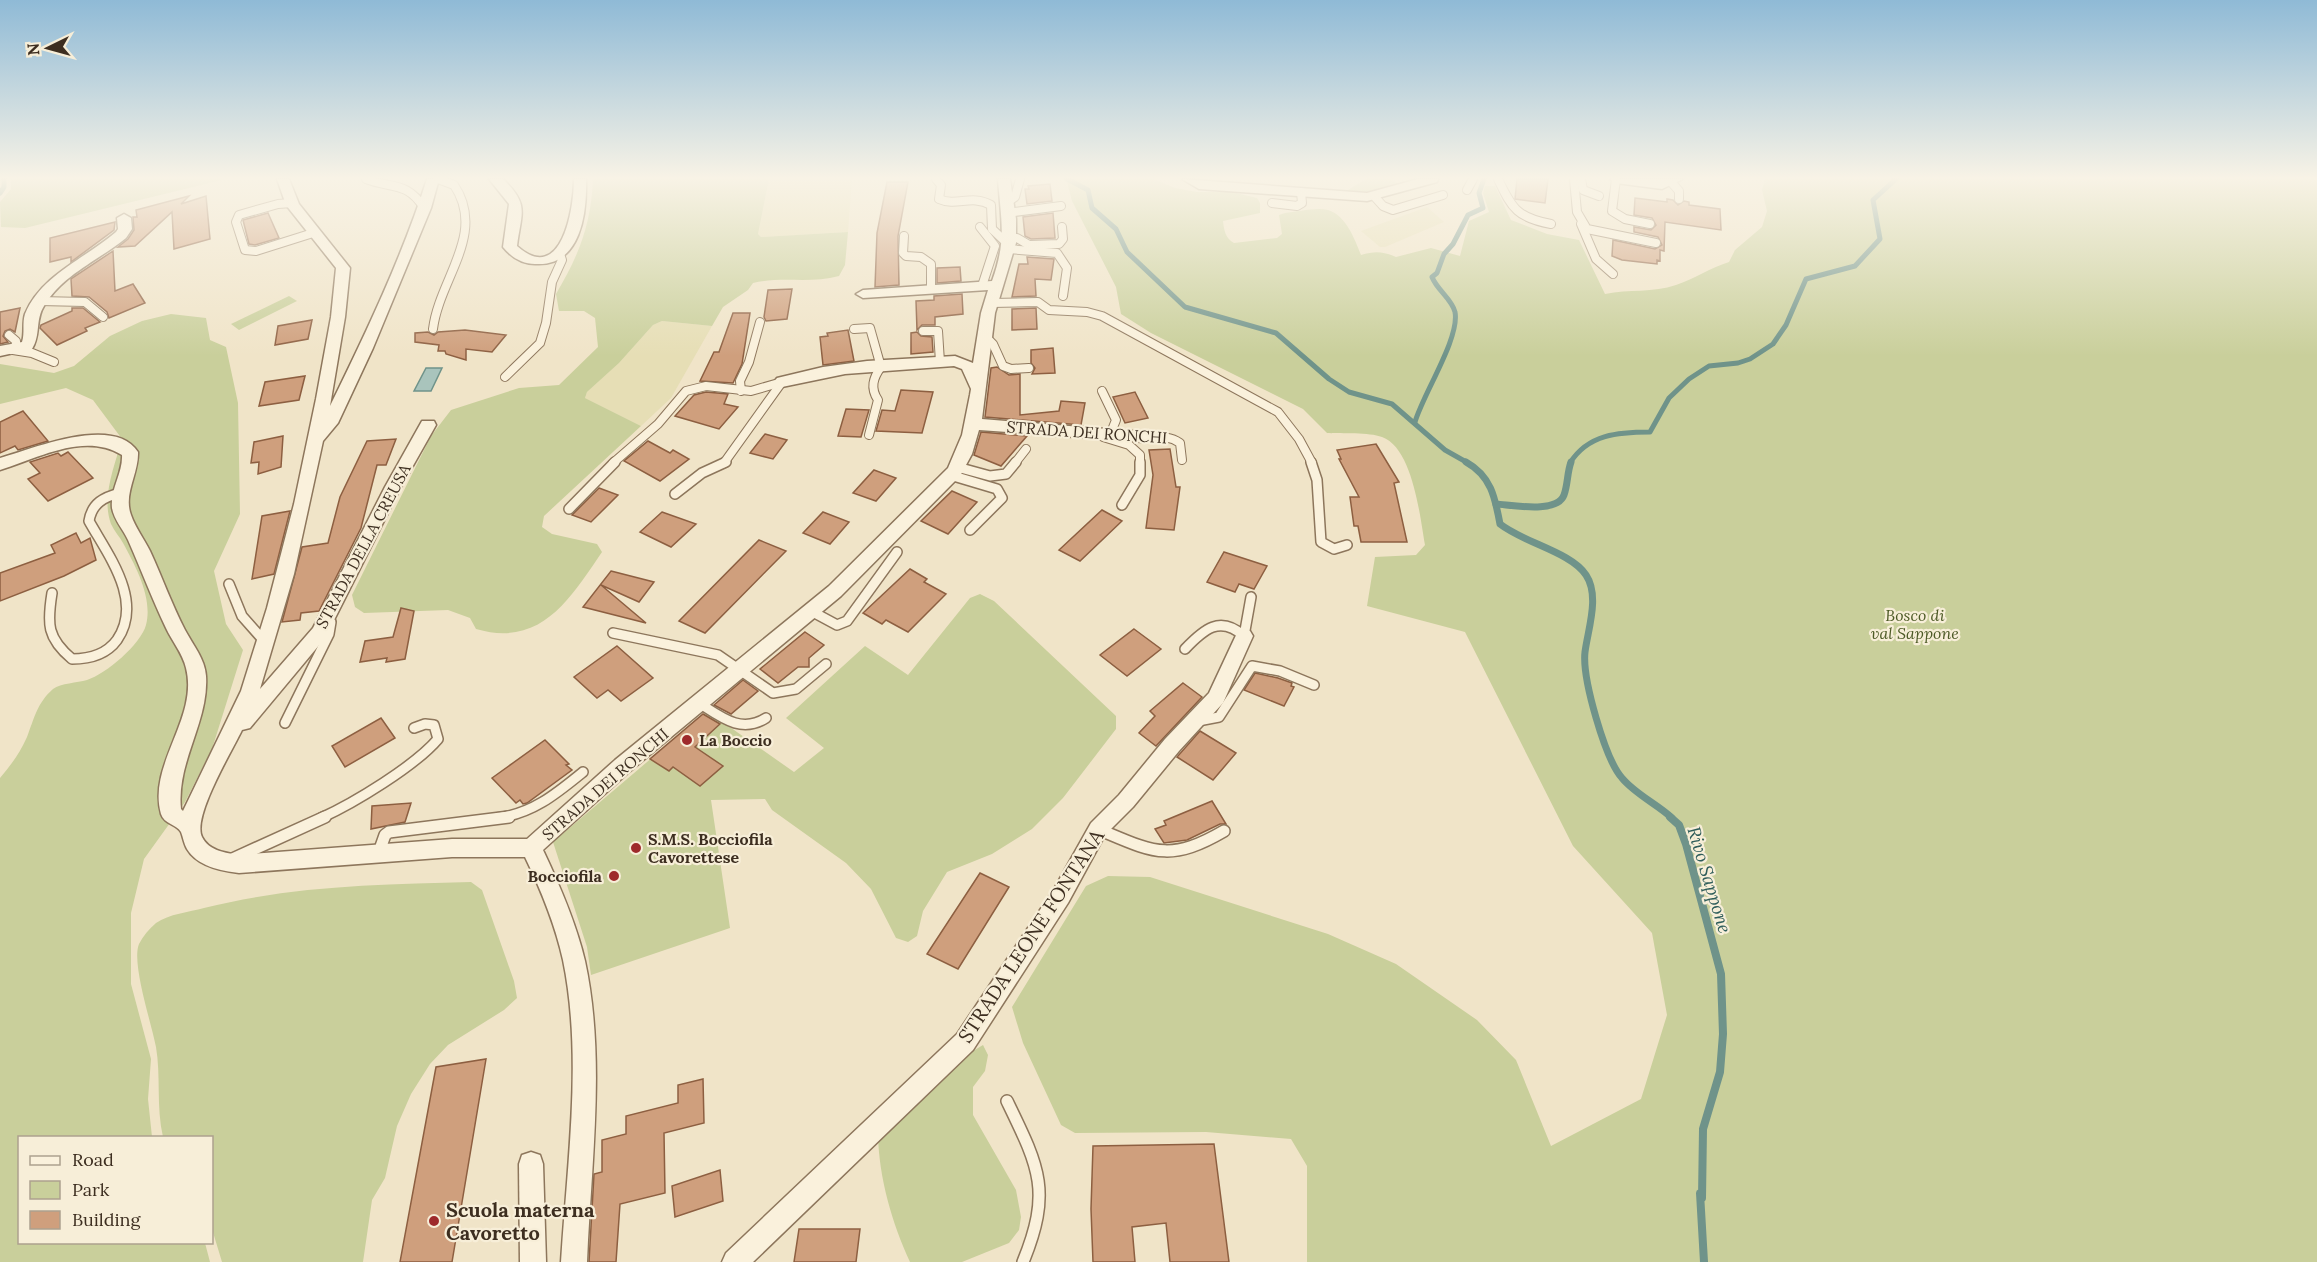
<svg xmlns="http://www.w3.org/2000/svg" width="2317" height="1262" font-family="Lora,serif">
	<rect width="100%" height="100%" fill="#f0e4c8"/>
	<g fill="#e6deb5">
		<polygon points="769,179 852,179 848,232 761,237 758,234"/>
		<polygon points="1427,207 1444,222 1385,247 1380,247 1361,231"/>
		<polygon points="662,321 712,326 671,398 641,426 585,398 587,392 619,363 653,325"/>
	</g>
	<g fill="#c9cf9b">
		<polygon points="11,179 226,179 25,228 1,227 0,202 11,189"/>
		<path d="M593,179h176l-11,55 3,3 87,-5 -3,33 -6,11c-28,8 -58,0 -86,7l-5,7 -25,17 -11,19 -50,-5 -9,4 -34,38 -32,29 -2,6 56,28 -97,90 -2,11 10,7 45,10 5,8c-32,47 -61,96 -126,77l-6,-11 -22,-8 -84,3 -9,-6 -3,-12 79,-159 20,-26 68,-22 40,-3 39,-38 -3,-29 -11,-7h-25l-3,-17c23,-39 35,-69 37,-115z"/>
		<path d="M1063,179h91l21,9 22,4h35l25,6 3,5v10l-37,8c1,9 2,17 11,22l43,-5 5,-4 -3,-19 6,-2c12,-1 31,-6 43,-3 18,5 27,30 33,45 14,-4 21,-4 35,2l35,-9 29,8 9,-35 20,-9 -6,-19 2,-7h10l16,34 36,14 32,6 26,54c24,-5 48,-1 71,-9 18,-6 34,-17 53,-23l6,-12 27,-23 5,-16 -5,-21 3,-11h552v1083h-1010v-96l-16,-27 -85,-7 -131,1 -14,-8 -38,-82 -11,-36 74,-121 22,-10 42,1 178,57 68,30 81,56 39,40 35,86 90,-47 26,-84 -15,-82 -79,-87 -108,-214 -98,-26 8,-49 41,-2 9,-10c-5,-28 -12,-97 -43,-108 -13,-5 -40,-3 -55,-4l-24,-24 -152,-76 -30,-19 -5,-27 -44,-86 -5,-19z"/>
		<polygon points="1366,179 1389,179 1400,184 1369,194 1349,192 1348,190"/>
		<polygon points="289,296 297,301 239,330 231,324"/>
		<path d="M171,314l35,4 4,22 16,7 12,56 2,111 -26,57 12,53 17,26 -31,99 -27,53 -41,57 -13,54v71l20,75 -3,40 4,38 -132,1v104l185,1 5,19h-210v-484c11,-13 20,-25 27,-41 7,-18 10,-34 26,-48 8,-6 24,-6 34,-9 19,-6 54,-36 59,-55 7,-27 -10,-58 -23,-82 -3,-6 -9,-12 -12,-19 -10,-27 4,-59 11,-85l-29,-39 -27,-12 -66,16v-40l54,9 20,-7 36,-30 32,-15z"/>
		<polygon points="980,594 994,601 1116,716 1116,729 1063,798 1032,829 992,854 947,872 923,911 917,936 908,942 896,938 871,889 846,863 772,810 765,799 711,800 730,928 591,975 587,947 553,842 707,711 794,772 824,748 786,718 865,646 908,675 970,598"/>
		<path d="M471,882l11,8 32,91 3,17 -13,12 -56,35 -18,19 -19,30 -14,32 -12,52 -13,22 -9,62h-141l-10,-33v-91l-49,-1c-7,-31 -2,-61 -7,-90 -4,-22 -25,-84 -17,-103 4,-8 10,-15 17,-21 13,-9 33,-11 48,-15 87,-22 177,-24 267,-26z"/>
		<path d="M983,1045l5,10 -3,16 -12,16v28l43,75 5,27 -2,13 -10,13 -47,19h-52c-18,-39 -31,-84 -32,-127l95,-84z"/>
	</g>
	<polygon fill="#a9c4bc" stroke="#6f938a" stroke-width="1.5" points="426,368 442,368 431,391 414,391"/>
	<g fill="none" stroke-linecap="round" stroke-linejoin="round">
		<g stroke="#6f938a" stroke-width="5">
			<polyline points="1067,179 1088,190 1092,208 1116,229 1127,252 1185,307 1276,333 1329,379 1349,392 1392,404 1445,450 1468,463"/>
			<polyline points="0,193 4,187 4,179"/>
			<path d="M1415,422c8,-28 45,-84 40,-110 -3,-13 -18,-22 -23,-35l5,-4 7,-19 9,-10 15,-29 15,-7 -4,-15 5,-14"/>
			<path d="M1570,463c18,-29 49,-31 80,-31l19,-34 20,-19 20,-13 29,-3 12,-4 23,-15 13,-19 20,-46 49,-13 25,-27 -7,-39 23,-21"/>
		</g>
		<g stroke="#6f938a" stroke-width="7">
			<path d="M1466,462c25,14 29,35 34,62 24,19 71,28 86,51 14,21 2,54 -1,77 -3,26 20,107 37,126 13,16 35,26 50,40"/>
			<path d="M1496,504c16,1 61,10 68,-9 4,-11 3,-22 7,-33"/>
		</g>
		<polyline stroke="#6f938a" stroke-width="8" points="1670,817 1679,825 1686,844 1721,974 1723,1034 1720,1072 1703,1129 1702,1198 1700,1193 1704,1262"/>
	</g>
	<g fill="#cf9f7d" stroke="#8d5f41" stroke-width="1.5">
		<polygon points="1517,179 1548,179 1545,203 1515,199"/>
		<polygon points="887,182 908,182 898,236 899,285 875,287 877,233"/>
		<polygon points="1050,184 1052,201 1027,204 1025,189 1029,189 1028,186"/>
		<polygon points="189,196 181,204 206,196 210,239 174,249 172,212 135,246 118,247 128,239 134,230 133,217 137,217 136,210"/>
		<polygon points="1635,198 1667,202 1667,199 1673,200 1678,205 1684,201 1689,202 1689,205 1720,209 1721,230 1665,222 1664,251 1660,250 1660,261 1657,260 1657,264 1622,260 1612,256 1613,240 1655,249 1662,245 1658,237 1634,232 1634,227 1651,230 1656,225 1652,218 1634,215"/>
		<polygon points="268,213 279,238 255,245 249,244 243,220"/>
		<polygon points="1053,213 1055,238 1031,239 1025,236 1023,217"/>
		<polygon points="115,222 114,230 71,262 71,257 50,262 50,238"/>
		<polygon points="113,251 115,291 133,284 145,303 109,318 107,312 89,297 72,296 71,279"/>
		<polygon points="1027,257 1054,259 1051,280 1035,279 1036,296 1012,297 1019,264 1028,264"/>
		<polygon points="960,267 961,281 937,283 937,268"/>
		<polygon points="792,289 787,319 766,321 764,317 768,290"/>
		<polygon points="962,294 963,314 935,317 935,325 922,325 917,330 916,301 934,300 934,296"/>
		<polygon points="20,308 15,332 10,329 5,331 3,336 8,342 0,344 0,312"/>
		<polygon points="72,308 83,308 100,322 85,328 87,331 57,345 40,328 41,325 72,311"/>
		<polygon points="1036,308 1037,329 1012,330 1012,309"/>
		<polygon points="733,313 750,313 742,364 733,383 700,381 714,352 719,352"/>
		<polygon points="312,320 308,339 275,345 278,326"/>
		<polygon points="465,330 506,335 492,352 466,349 466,360 446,354 445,351 438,351 439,345 415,342 415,333 428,332 434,335 438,332"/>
		<polygon points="848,330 854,361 823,365 820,337 828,336 827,333"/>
		<polygon points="917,332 921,336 932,337 933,352 911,354 911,333"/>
		<polygon points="1053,348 1055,373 1032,374 1035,368 1031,363 1031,350"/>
		<polygon points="997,367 1009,375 1020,374 1020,415 1059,411 1061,401 1085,403 1081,425 985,417 991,368"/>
		<polygon points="305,376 299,400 259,406 265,382"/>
		<polygon points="901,390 933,392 922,433 876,431 882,410 895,411"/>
		<polygon points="706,392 728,394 724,404 738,407 719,429 675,416 694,395"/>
		<polygon points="1135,392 1148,418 1125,423 1113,397"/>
		<polygon points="846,409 869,410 861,437 838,436"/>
		<polygon points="23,411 48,441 18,450 15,446 0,453 0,422"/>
		<polygon points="981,432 1027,436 1001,466 974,455"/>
		<polygon points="765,434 787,440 773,459 750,453"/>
		<polygon points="283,436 281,467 258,474 259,462 251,463 254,442"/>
		<polygon points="396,439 386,465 377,465 361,528 319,611 301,613 300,620 282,622 302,547 328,543 340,497 367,441"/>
		<polygon points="648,441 670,453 673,450 689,459 660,481 624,461"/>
		<polygon points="1376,444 1399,482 1394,483 1407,542 1361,542 1358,526 1354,526 1350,497 1359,497 1339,459 1341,459 1337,450"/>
		<polygon points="1170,449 1176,487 1180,487 1174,530 1146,528 1153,475 1149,450"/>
		<polygon points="68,452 93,478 48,501 28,479 40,473 30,462 58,453 61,456"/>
		<polygon points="874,470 896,478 876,501 853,493"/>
		<polygon points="599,488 618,495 591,522 572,515"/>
		<polygon points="952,491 977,502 948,534 921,521"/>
		<polygon points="1102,510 1122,521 1080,561 1059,550"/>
		<polygon points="290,511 274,574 252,579 262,516"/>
		<polygon points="662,512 696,524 671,547 640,532"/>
		<polygon points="823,512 849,522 830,544 803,533"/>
		<polygon points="76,533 81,543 90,538 96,560 64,576 0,601 0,573 55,553 51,545"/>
		<polygon points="759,540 786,551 705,633 679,621"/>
		<polygon points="1224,552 1267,566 1254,589 1239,584 1235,592 1207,582"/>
		<polygon points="910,569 927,579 924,582 946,594 908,632 886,620 882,624 863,613"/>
		<polygon points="611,571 654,582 639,602 601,585 646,623 583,607"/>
		<polygon points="401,608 414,611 405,659 386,662 387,658 360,662 365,641 393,637"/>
		<polygon points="1134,629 1161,649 1127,676 1100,655"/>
		<polygon points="805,632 824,645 809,658 809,667 798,667 778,683 760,669"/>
		<polygon points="617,646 653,678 621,701 608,690 597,698 574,677"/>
		<polygon points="1255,673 1278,678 1292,683 1291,686 1294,687 1284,706 1244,690"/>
		<polygon points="743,680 758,691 731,714 714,705"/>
		<polygon points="1183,683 1202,697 1156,746 1139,733 1155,716 1150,711"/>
		<polygon points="703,714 720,724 695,747 723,766 700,786 673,767 669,771 650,759"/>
		<polygon points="381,718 395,738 345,767 332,746"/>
		<polygon points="1200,731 1236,753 1213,780 1177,757"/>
		<polygon points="545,740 569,764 566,765 572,770 527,803 523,804 520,800 516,803 492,778"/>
		<polygon points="1212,801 1226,824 1220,824 1187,840 1164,843 1155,829 1166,825 1164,821"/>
		<polygon points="411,803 405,822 371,829 372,806"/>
		<polygon points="980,873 1009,887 958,969 927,954"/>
		<polygon points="486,1059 452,1262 400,1262 436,1067"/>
		<polygon points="703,1079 704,1123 664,1133 665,1193 620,1204 616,1262 589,1262 594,1174 602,1172 602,1140 626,1134 626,1116 678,1103 678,1085"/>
		<polygon points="1214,1144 1229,1262 1170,1262 1166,1223 1132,1227 1135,1262 1093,1262 1091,1209 1093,1146"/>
		<polygon points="720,1170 723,1201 675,1217 672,1186"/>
		<polygon points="799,1229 860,1229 856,1262 794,1262"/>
	</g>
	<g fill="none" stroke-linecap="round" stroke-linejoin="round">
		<defs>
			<g id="lane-far2">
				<path d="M366,179c26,10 41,2 58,29"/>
				<path d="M936,179l5,6 -2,14c18,8 32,-5 52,6l1,24 17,16"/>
				<path d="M1498,179c14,30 20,39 53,45"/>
				<polyline points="1574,179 1577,212 1587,229 1656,243"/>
				<polyline points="1581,179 1583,190 1599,196"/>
				<polyline points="1616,179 1612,211 1625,219 1650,224"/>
				<polyline points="1672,183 1679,191 1679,199"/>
				<polyline points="1467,190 1473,179"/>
				<polyline points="1374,196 1383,206 1393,210 1443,195"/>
				<polyline points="292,203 278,204 239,215 236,222 245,250 256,251 313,233"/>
				<polyline points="1006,203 1015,197 1020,179"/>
				<polyline points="1272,203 1297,206 1302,203 1301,192"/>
				<polyline points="1007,213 1061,206"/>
				<polyline points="1581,224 1596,259 1613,274"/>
				<polyline points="980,227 995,246 982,286"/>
				<polyline points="904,236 903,253 906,256 921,257 931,264 931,289"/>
				<polyline points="1009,238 1017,238 1029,245 1059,244 1063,239 1062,227"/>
				<polyline points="1008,249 1057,253 1067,268 1063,296"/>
				<polyline points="39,301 85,302 103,317"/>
				<polyline points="991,303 1038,302 1049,310 1087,312 1102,316 1278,412 1299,439 1312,463"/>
				<path d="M433,329c6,-50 54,-95 21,-144l-16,-6"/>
				<path d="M854,329l16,-1 11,39c-8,11 -11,21 -3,33l-9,35"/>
				<polyline points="923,331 938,331 940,362"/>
				<polyline points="9,335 16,341 16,345 11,350"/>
				<polyline points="985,336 993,344 1003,366 1011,369 1029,368"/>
				<polyline points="13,350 32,353 54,362"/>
				<polyline points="505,377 540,343 546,323 552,282 562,260 560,254"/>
				<polyline points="741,391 740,381 749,362 760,322"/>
				<polyline points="1102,391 1116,420 1110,435"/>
				<polyline points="1103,437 1129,445 1140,455 1140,463"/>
				<path d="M1144,437c13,0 25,-2 36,6l2,17"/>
				<polyline points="613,463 658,424 686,391 706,386 751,391 782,382"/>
				<polyline points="724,463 782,382"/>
				<polyline points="1015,463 1026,449"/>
			</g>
			<g id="lane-far1">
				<polyline points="1311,462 1317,480 1321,542 1334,549 1347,545"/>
				<polyline points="957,467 990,476 1006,474 1016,462"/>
				<polyline points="950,475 997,489 1002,498 970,530"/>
				<polyline points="675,494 702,473 726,462"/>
				<polyline points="1122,505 1140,475 1140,462"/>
				<polyline points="569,509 615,462"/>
				<polyline points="229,584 242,616 265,642"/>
				<path d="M52,593c-5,31 -5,45 20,66 17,0 34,-4 45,-19 27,-39 -9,-85 -28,-119 3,-18 15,-24 31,-28"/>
				<polyline points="811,611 837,625 847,621 897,552"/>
				<polyline points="613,633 718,655 773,693 796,689 826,664"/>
				<polyline points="1244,636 1251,597"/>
				<path d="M1185,649c19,-20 35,-34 59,-13"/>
				<path d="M699,703c22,14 42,31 67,15"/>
				<polyline points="1198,721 1219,717 1252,666 1280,671 1314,685"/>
				<polyline points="285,723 329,634 331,622 327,619"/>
				<path d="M321,818c33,-15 94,-52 117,-79l-4,-14 -9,-1 -11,4"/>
				<path d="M497,818c35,-4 59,-24 86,-46"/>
			</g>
			<g id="lane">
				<path d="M1098,829c55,23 71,34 126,2"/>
				<polyline points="379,852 385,835 389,832 509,817"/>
				<polyline points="228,861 325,817"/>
				<path d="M1007,1101c32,66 45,90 16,161"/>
			</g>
			<g id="street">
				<path d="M277,179h12l10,25 51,64 -5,49 -15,89c36,-73 72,-149 97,-227h12l-8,29 -58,140 -35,75 -15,18 -29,133 -34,115 53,-61 72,-141 37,-66h12l2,4 -35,62 -76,151 -75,90 -8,2c-10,21 -50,87 -40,107 7,14 24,16 37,18l213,-16h75l88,-79 214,-174 119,-118 14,-33 8,-40 1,-6 -9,-20 -8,-3 -109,8 -63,13 -8,-5 3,-4 46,-11 44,-6 88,-5 18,7 8,-50 7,-23 -125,8 -7,-4 7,-4 129,-9c15,-41 9,-60 6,-102h12l6,40v24l-21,70 -13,106 162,13 6,1 2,4 -2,4 -6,1 -165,-12 -7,24 -12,22 -119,120 -212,176 -86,78c17,36 33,73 42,111 21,97 6,203 2,301h-26c6,-97 22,-206 2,-302 -8,-36 -22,-70 -38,-103h-73l-213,16c-18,-2 -42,-7 -52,-24 -3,-5 -4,-12 -6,-17 -5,-8 -17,-8 -20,-18 -14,-49 38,-96 25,-146 -3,-14 -14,-27 -20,-40 -14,-29 -25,-59 -38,-88 -5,-11 -14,-20 -16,-32 -2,-19 11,-35 10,-53 -38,-23 -83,3 -122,15v-12c32,-9 114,-44 138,-6 1,21 -15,42 -7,63 4,12 13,24 19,36 12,26 22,54 35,79 8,15 20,29 21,46 3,46 -30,86 -25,133l2,2 58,-120 26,-83 27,-104 22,-105 15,-82 5,-49 -50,-63z"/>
				<path d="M489,179h14c27,26 18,34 14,67 45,40 57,-38 57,-67h12c1,34 -5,88 -51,85 -13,0 -24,-7 -32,-17l6,-43z"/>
				<polygon points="1182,179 1367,193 1418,179 1438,179 1437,182 1367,201 1199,189"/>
				<polygon points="1610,179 1683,179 1662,189 1616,183"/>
				<path d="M124,214l7,4 1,11 -6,9c-27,22 -64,37 -82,68 -9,14 -3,29 -12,43l-32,7v-10l22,-4c3,-9 0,-19 3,-28 16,-39 61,-56 91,-82l2,-3 -1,-11z"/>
				<polygon points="1244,629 1250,631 1253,636 1223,703 1179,751 1133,807 1105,835 1068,903 973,1050 753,1262 722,1262 726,1253 957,1034 1054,889 1091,823 1119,795 1165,739 1209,693 1238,631"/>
				<polygon points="531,1152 540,1155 543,1164 546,1262 520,1262 519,1164 522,1155"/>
			</g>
		</defs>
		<use href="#lane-far2" stroke="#8d765c" stroke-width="10"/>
		<use href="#lane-far1" stroke="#8d765c" stroke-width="12"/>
		<use href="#lane" stroke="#8d765c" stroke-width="14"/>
		<use href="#street" stroke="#8d765c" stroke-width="3"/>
		<use href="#lane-far2" stroke="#faf1dc" stroke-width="8"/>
		<use href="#lane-far1" stroke="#faf1dc" stroke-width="9"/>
		<use href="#lane" stroke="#faf1dc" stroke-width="11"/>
		<use href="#street" fill="#faf1dc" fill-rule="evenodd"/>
	</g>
	<linearGradient id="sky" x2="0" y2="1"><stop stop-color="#8fbad6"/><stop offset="0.5" stop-color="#f8f3e6"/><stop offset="1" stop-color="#f8f3e6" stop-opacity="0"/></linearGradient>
	<rect width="2317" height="356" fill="url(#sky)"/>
	<g fill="#9e2a2b" stroke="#f7eed8" stroke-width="2">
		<circle cx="687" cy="740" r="6"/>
		<circle cx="636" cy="848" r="6"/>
		<circle cx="614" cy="876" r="6"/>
		<circle cx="434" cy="1221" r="6"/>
	</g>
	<g text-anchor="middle" stroke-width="4.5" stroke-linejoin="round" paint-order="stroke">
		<g font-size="16" fill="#3d2e20" stroke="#f7eed8">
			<text transform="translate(1087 432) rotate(4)" y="6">STRADA DEI RONCHI</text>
			<text transform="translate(363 546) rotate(-62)" y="6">STRADA DELLA CREUSA</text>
			<text transform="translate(605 784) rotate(-41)" y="6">STRADA DEI RONCHI</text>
		</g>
		<g font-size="16" font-style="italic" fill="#4d5a26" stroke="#f7eed8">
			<text x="1915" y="621">Bosco di<tspan x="1915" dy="18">val Sappone</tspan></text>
		</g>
		<g font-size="16" font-weight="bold" fill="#3d2e20" stroke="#f7eed8" text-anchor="start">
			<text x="699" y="746">La Boccio</text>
			<text x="648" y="845">S.M.S. Bocciofila<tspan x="648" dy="18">Cavorettese</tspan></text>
			<text x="602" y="882" text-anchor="end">Bocciofila</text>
		</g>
		<g font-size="18" font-style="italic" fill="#2f5d5a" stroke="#f7eed8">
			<text transform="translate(1709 880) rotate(73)" y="6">Rivo Sappone</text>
		</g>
		<g font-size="20" fill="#3d2e20" stroke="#f7eed8">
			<text transform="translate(1031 936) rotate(-57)" y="7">STRADA LEONE FONTANA</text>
		</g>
		<g font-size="20" font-weight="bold" fill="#3d2e20" stroke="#f7eed8" text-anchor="start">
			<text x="446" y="1217">Scuola materna<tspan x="446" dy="23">Cavoretto</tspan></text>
		</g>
	</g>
	<rect x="18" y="1136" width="195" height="108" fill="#f7eed8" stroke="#ada18e" stroke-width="1.5"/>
	<rect x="30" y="1156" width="30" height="9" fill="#faf1dc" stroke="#ada18e" stroke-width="1.5"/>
	<text x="72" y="1166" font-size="18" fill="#3d2e20">Road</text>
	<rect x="30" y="1181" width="30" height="18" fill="#c9cf9b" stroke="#ada18e" stroke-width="1.5"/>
	<text x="72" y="1196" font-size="18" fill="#3d2e20">Park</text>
	<rect x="30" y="1211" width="30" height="18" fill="#cf9f7d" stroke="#ada18e" stroke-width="1.5"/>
	<text x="72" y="1226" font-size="18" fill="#3d2e20">Building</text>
	<g transform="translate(48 48) rotate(265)" stroke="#f7eed8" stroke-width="4.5" paint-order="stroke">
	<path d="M0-4.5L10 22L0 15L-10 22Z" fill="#3d2e20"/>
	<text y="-9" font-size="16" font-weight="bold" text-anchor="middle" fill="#3d2e20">N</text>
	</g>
</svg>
